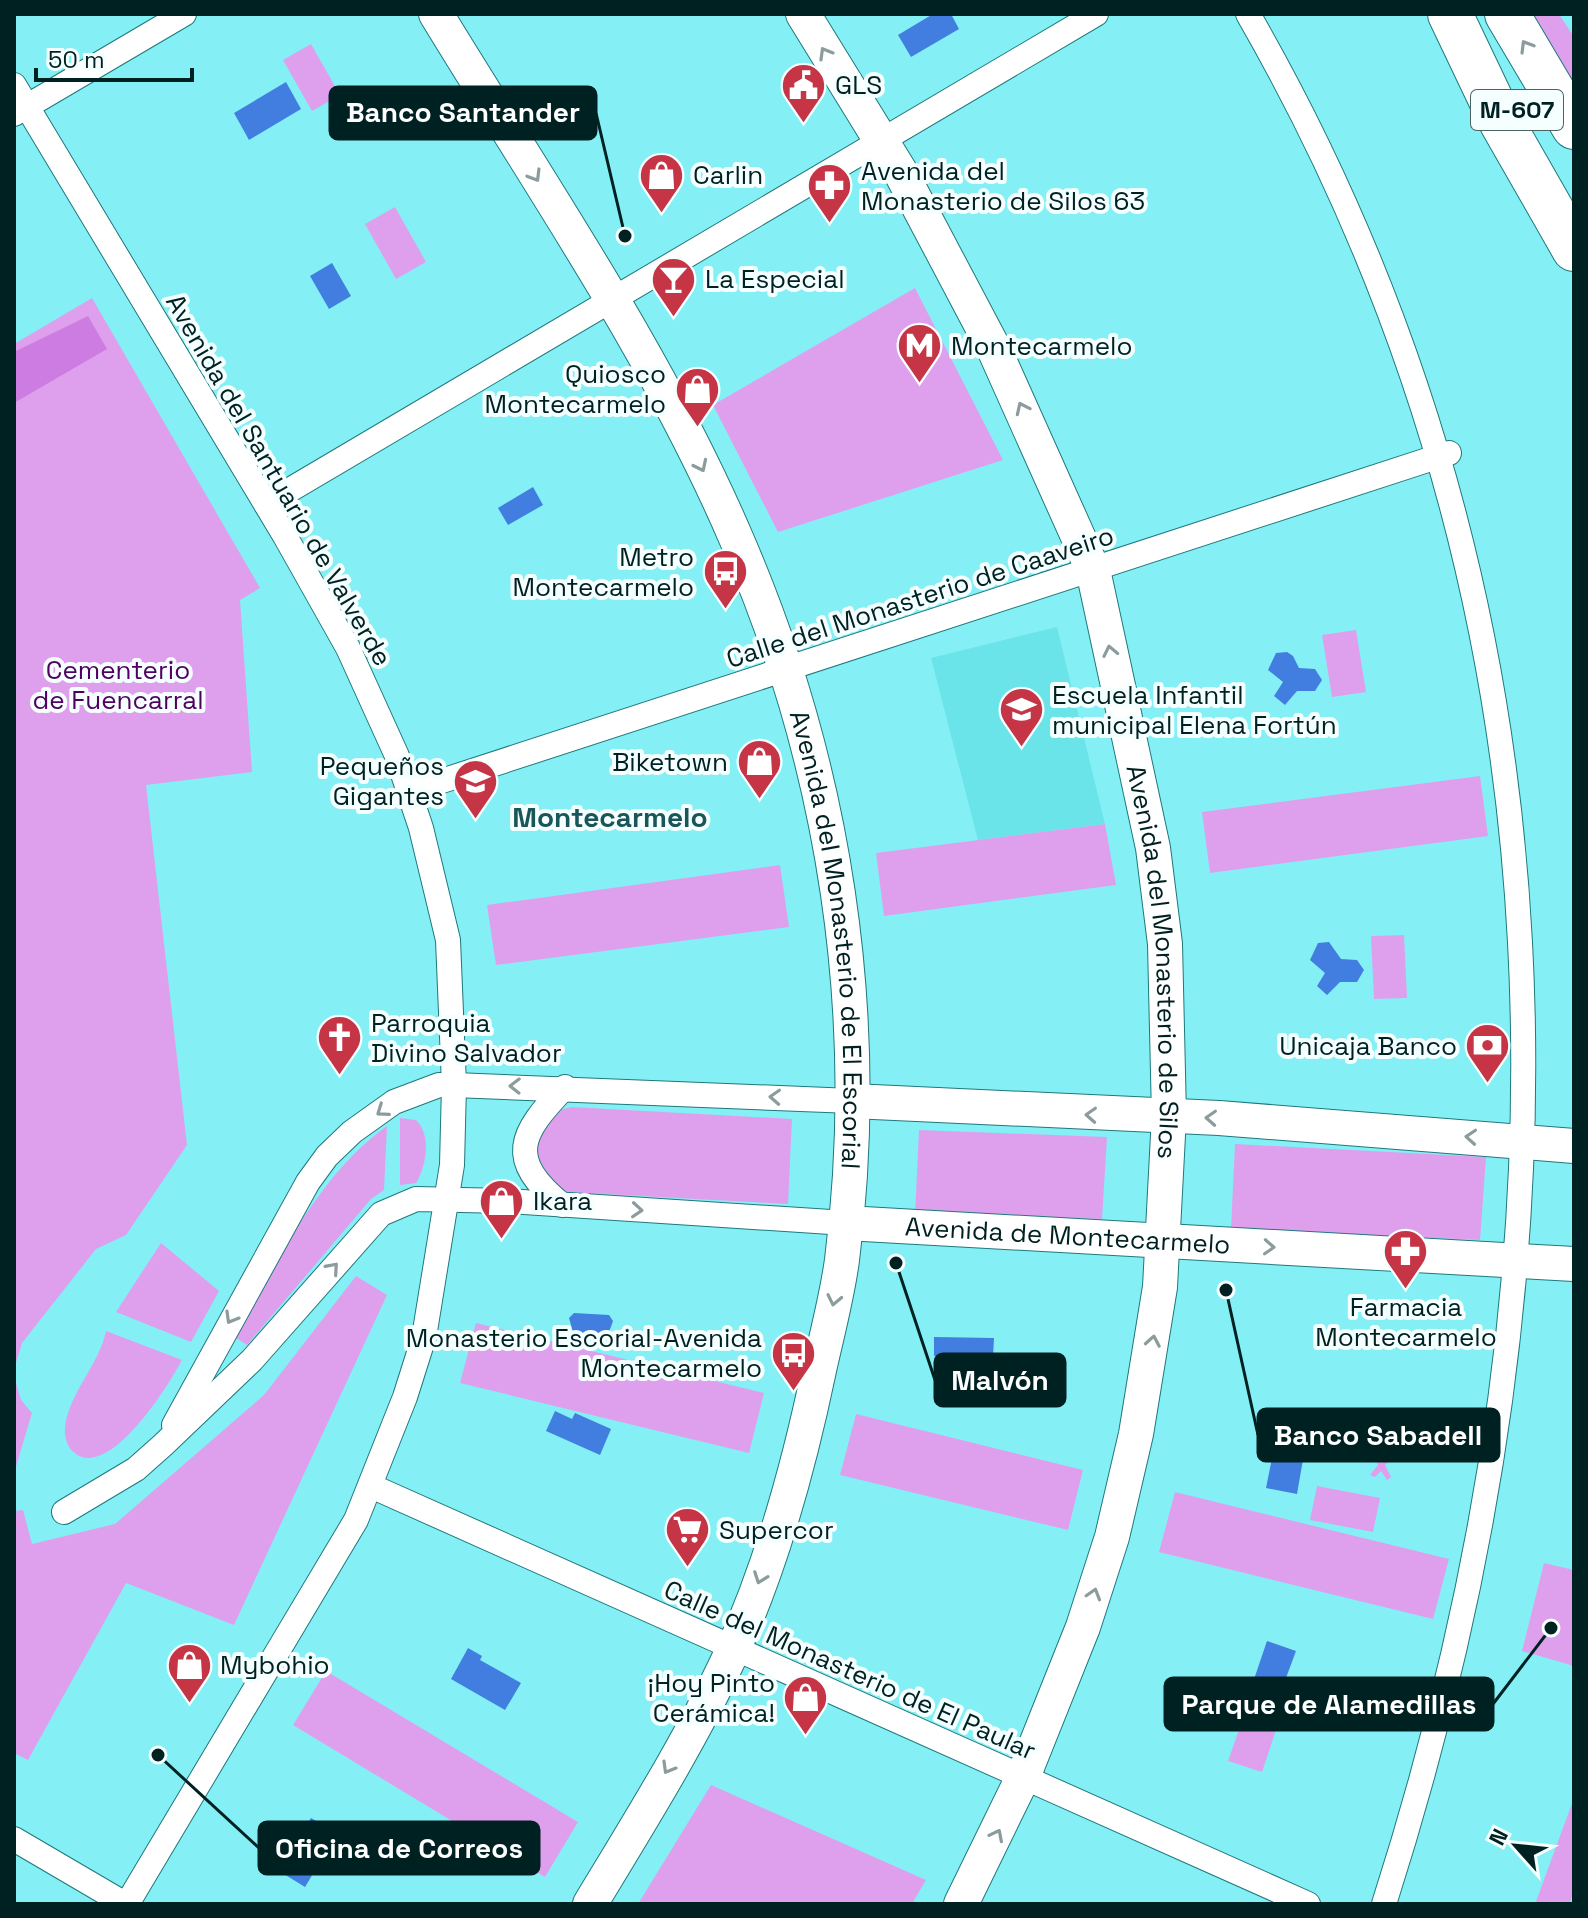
<svg xmlns="http://www.w3.org/2000/svg" width="1588" height="1918" font-family="'Space Grotesk',sans-serif">
	<rect width="100%" height="100%" fill="#84f0f5"/>
	<polygon fill="#6ae3e9" points="1057,627 1105,824 978,840 931,658"/>
	<g fill="#dea0ed">
		<polygon points="1527,14 1559,14 1574,37 1574,95"/>
		<polygon points="311,44 340,95 312,111 283,60"/>
		<polygon points="395,207 426,262 396,279 365,224"/>
		<polygon points="915,288 1003,460 778,532 713,405"/>
		<polygon points="92,298 260,588 240,600 252,772 146,785 187,1145 126,1235 96,1249 22,1343 15,1366 16,1383 21,1400 32,1413 14,1473 14,344"/>
		<polygon points="1356,630 1366,692 1332,697 1322,635"/>
		<polygon points="1480,776 1488,836 1210,873 1202,812"/>
		<polygon points="1105,824 1116,885 884,916 876,853"/>
		<polygon points="780,865 789,927 496,965 487,905"/>
		<polygon points="1404,935 1407,998 1374,999 1371,936"/>
		<path d="M572,1107l220,12 -4,85 -220,-12c-36,-14 -32,-25 -34,-60l21,-21z"/>
		<path d="M400,1118l16,2c16,15 10,47 0,63l-16,2z"/>
		<path d="M387,1126l-3,64 -13,9 -124,146 -14,-9c45,-73 83,-159 154,-210z"/>
		<polygon points="919,1130 1107,1137 1102,1219 915,1215"/>
		<polygon points="1235,1144 1486,1157 1480,1240 1231,1229"/>
		<polygon points="161,1243 219,1291 191,1342 116,1312"/>
		<polygon points="356,1276 387,1295 234,1625 126,1583 28,1760 14,1753 14,1511 23,1510 32,1544 115,1524 264,1395"/>
		<polygon points="476,1323 764,1393 749,1453 460,1383"/>
		<path d="M106,1331l76,29c-13,25 -71,118 -106,94 -9,-6 -12,-17 -11,-27 4,-34 34,-62 41,-96z"/>
		<polygon points="856,1414 1083,1470 1068,1530 840,1475"/>
		<path d="M1389,1419c19,16 12,35 -4,46l6,12 -4,3 -6,-9 -6,6 -5,-2 8,-10 -8,-20 9,-17z"/>
		<polygon points="1317,1486 1380,1498 1373,1532 1310,1520"/>
		<polygon points="1175,1492 1449,1559 1433,1619 1159,1552"/>
		<polygon points="1544,1563 1574,1570 1574,1666 1522,1651"/>
		<polygon points="326,1671 578,1822 545,1877 293,1725"/>
		<polygon points="1249,1701 1282,1712 1262,1772 1228,1761"/>
		<polygon points="711,1785 926,1880 912,1904 638,1904"/>
		<polygon points="1574,1798 1574,1892 1569,1904 1535,1904"/>
	</g>
	<polygon fill="#cd7de1" points="88,316 107,349 14,403 14,352"/>
	<g fill="#417ee0">
		<polygon points="933,14 951,14 959,29 911,57 898,35"/>
		<polygon points="286,82 301,109 249,140 234,113"/>
		<polygon points="332,263 351,296 329,309 310,276"/>
		<polygon points="533,487 543,505 508,525 498,508"/>
		<polygon points="1287,652 1293,656 1299,668 1315,669 1322,680 1315,691 1297,691 1285,705 1274,696 1283,682 1268,670 1276,653"/>
		<polygon points="1329,942 1341,959 1357,960 1364,970 1357,982 1340,982 1327,995 1317,986 1325,973 1310,960 1318,943"/>
		<polygon points="574,1313 609,1315 613,1321 608,1335 601,1339 573,1332 569,1318"/>
		<polygon points="934,1337 994,1338 993,1357 934,1356"/>
		<polygon points="555,1411 572,1419 575,1413 611,1429 600,1455 546,1431"/>
		<polygon points="1275,1443 1305,1448 1297,1494 1266,1488"/>
		<polygon points="1267,1641 1296,1651 1283,1686 1286,1688 1281,1702 1250,1691"/>
		<polygon points="468,1648 482,1656 480,1660 521,1683 505,1710 451,1679"/>
		<polygon points="311,1818 341,1835 333,1849 329,1847 305,1887 279,1871"/>
	</g>
	<g fill="none" stroke-linecap="round" stroke-linejoin="round">
		<defs>
			<g id="street">
				<path d="M1248,14c340,591 340,1254 136,1890"/>
				<polyline points="14,85 285,536 348,648 397,756 421,828 448,940 454,1085 452,1165 424,1337 405,1397 356,1520 127,1904"/>
				<polyline points="14,114 184,14"/>
				<polyline points="266,504 1096,14"/>
				<polyline points="408,792 1449,453"/>
				<path d="M562,1205c-56,-46 -43,-71 3,-118"/>
				<polyline points="174,1425 308,1182 327,1156 352,1132 394,1102 439,1085 454,1085 852,1101"/>
				<polyline points="371,1486 1308,1904"/>
				<polyline points="64,1512 136,1469 163,1445 252,1360 381,1214 416,1199 507,1201 846,1223"/>
				<polyline points="14,1839 125,1904"/>
			</g>
			<g id="secondary">
				<path id="s1" d="M436,14c104,171 221,340 300,524 99,228 137,476 106,722 -5,37 -15,74 -23,110 -20,96 -47,195 -88,284 -40,86 -92,169 -141,250"/>
				<path id="s2" d="M803,14l98,159 93,176 99,221 60,278 12,96 4,172 -9,171 -24,147 -24,103 -29,90 -60,150 -62,127"/>
				<polyline points="852,1101 1219,1118 1574,1146"/>
				<path id="s3" d="M846,1223l728,41"/>
			</g>
			<g id="highway">
				<polyline points="1450,14 1502,123 1574,249"/>
				<polyline points="1507,14 1574,127"/>
			</g>
		</defs>
		<use href="#street" stroke="#1f787c" stroke-width="26"/>
		<use href="#secondary" stroke="#1f787c" stroke-width="36"/>
		<use href="#highway" stroke="#1f787c" stroke-width="46"/>
		<use href="#street" stroke="#fff" stroke-width="24"/>
		<use href="#secondary" stroke="#fff" stroke-width="34"/>
		<use href="#highway" stroke="#fff" stroke-width="44"/>
	</g>
	<defs><path id="oneway-chevron" d="M-2-3.5L2.5 0L-2 3.5" fill="none" stroke-width="1.6" stroke-linecap="round" stroke-linejoin="round" transform="scale(2)"/></defs>
	<g stroke="#8c9b9c">
		<use href="#oneway-chevron" transform="translate(1526 46) rotate(-121)"/>
		<use href="#oneway-chevron" transform="translate(825 53) rotate(-120)"/>
		<use href="#oneway-chevron" transform="translate(535 176) rotate(59)"/>
		<use href="#oneway-chevron" transform="translate(1022 408) rotate(-115)"/>
		<use href="#oneway-chevron" transform="translate(701 466) rotate(64)"/>
		<use href="#oneway-chevron" transform="translate(1110 651) rotate(-102)"/>
		<use href="#oneway-chevron" transform="translate(515 1086) rotate(-179)"/>
		<use href="#oneway-chevron" transform="translate(775 1097) rotate(-177)"/>
		<use href="#oneway-chevron" transform="translate(382 1111) rotate(145)"/>
		<use href="#oneway-chevron" transform="translate(1091 1115) rotate(-177)"/>
		<use href="#oneway-chevron" transform="translate(1211 1118) rotate(-177)"/>
		<use href="#oneway-chevron" transform="translate(1471 1137) rotate(-176)"/>
		<use href="#oneway-chevron" transform="translate(637 1210) rotate(4)"/>
		<use href="#oneway-chevron" transform="translate(1269 1247) rotate(3)"/>
		<use href="#oneway-chevron" transform="translate(333 1268) rotate(-49)"/>
		<use href="#oneway-chevron" transform="translate(834 1300) rotate(102)"/>
		<use href="#oneway-chevron" transform="translate(231 1318) rotate(120)"/>
		<use href="#oneway-chevron" transform="translate(1153 1341) rotate(-80)"/>
		<use href="#oneway-chevron" transform="translate(760 1578) rotate(110)"/>
		<use href="#oneway-chevron" transform="translate(1094 1594) rotate(-73)"/>
		<use href="#oneway-chevron" transform="translate(668 1768) rotate(120)"/>
		<use href="#oneway-chevron" transform="translate(997 1835) rotate(-63)"/>
	</g>
	<defs>
		<symbol id="civic-pin" viewBox="-11 -11 22 30"><path d="M0 17L-7.5 6A9.5 9.5 0 1 1 7.5 6Z" fill="#c53545" stroke="#f5ffff"/><path d="M-.6-6.5H3V-4.5H.6V-3L4-1V1h2V6H-6V1h2V-1L-.6-3ZM-1.2 2.5V6h2.4V2.5Z" fill="#fff"/></symbol>
		<symbol id="shop-pin" viewBox="-11 -11 22 30"><path d="M0 17L-7.5 6A9.5 9.5 0 1 1 7.5 6Z" fill="#c53545" stroke="#f5ffff"/><path d="M-5-2.5h2.3a2.7 3.5 0 0 1 5.4 0H5L5.5 6h-11ZM-1.5-2.5h3a1.5 2.3 0 0 0-3 0Z" fill="#fff"/></symbol>
		<symbol id="pharmacy-pin" viewBox="-11 -11 22 30"><path d="M0 17L-7.5 6A9.5 9.5 0 1 1 7.5 6Z" fill="#c53545" stroke="#f5ffff"/><path d="M-2-6h4v4h4v4h-4v4h-4v-4h-4v-4h4Z" fill="#fff"/></symbol>
		<symbol id="bar-pin" viewBox="-11 -11 22 30"><path d="M0 17L-7.5 6A9.5 9.5 0 1 1 7.5 6Z" fill="#c53545" stroke="#f5ffff"/><path d="M-6-5H6L.8 .8V4.5H3.5V6h-7V4.5H-.8V.8Z" fill="#fff"/></symbol>
		<symbol id="metro-pin" viewBox="-11 -11 22 30"><path d="M0 17L-7.5 6A9.5 9.5 0 1 1 7.5 6Z" fill="#c53545" stroke="#f5ffff"/><path d="M-5.5 5V-5H-3L0 0L3-5H5.5V5H3V-.5L0 4L-3-.5V5Z" fill="#fff"/></symbol>
		<symbol id="bus-pin" viewBox="-11 -11 22 30"><path d="M0 17L-7.5 6A9.5 9.5 0 1 1 7.5 6Z" fill="#c53545" stroke="#f5ffff"/><path d="M-5-6H5V4H4V6H2V4H-2V6H-4V4H-5ZM-3.5-4V0h7V-4ZM-3.5 1.2v1.5H-2V1.2ZM2 1.2v1.5H3.5V1.2Z" fill="#fff"/></symbol>
		<symbol id="school-pin" viewBox="-11 -11 22 30"><path d="M0 17L-7.5 6A9.5 9.5 0 1 1 7.5 6Z" fill="#c53545" stroke="#f5ffff"/><path d="M0-5L7-2L0 1L-7-2ZM-4 1L0 2.5L4 1V4Q0 6-4 4Z" fill="#fff"/></symbol>
		<symbol id="church-pin" viewBox="-11 -11 22 30"><path d="M0 17L-7.5 6A9.5 9.5 0 1 1 7.5 6Z" fill="#c53545" stroke="#f5ffff"/><path d="M-1.2-6h2.4v3.5h3.3v2.4h-3.3V6h-2.4V-.1h-3.3v-2.4h3.3Z" fill="#fff"/></symbol>
		<symbol id="bank-pin" viewBox="-11 -11 22 30"><path d="M0 17L-7.5 6A9.5 9.5 0 1 1 7.5 6Z" fill="#c53545" stroke="#f5ffff"/><path d="M-6-4H6V4H-6ZM0-2.3a2.3 2.3 0 1 0 0 4.6a2.3 2.3 0 1 0 0-4.6Z" fill="#fff"/></symbol>
		<symbol id="supermarket-pin" viewBox="-11 -11 22 30"><path d="M0 17L-7.5 6A9.5 9.5 0 1 1 7.5 6Z" fill="#c53545" stroke="#f5ffff"/><path d="M-6-5.5h2.5l.6 2H6L4.5 2H-2.5L-4.4-4H-6ZM-1.5 3.2a1.3 1.3 0 1 0 .1 0ZM3 3.2a1.3 1.3 0 1 0 .1 0Z" fill="#fff"/></symbol>
	</defs>
	<g fill-rule="evenodd">
		<use href="#civic-pin" x="778" y="60" width="51" height="69"/>
		<use href="#shop-pin" x="636" y="150" width="51" height="69"/>
		<use href="#pharmacy-pin" x="804" y="160" width="51" height="69"/>
		<use href="#bar-pin" x="648" y="254" width="51" height="69"/>
		<use href="#metro-pin" x="894" y="320" width="51" height="69"/>
		<use href="#shop-pin" x="672" y="364" width="51" height="69"/>
		<use href="#bus-pin" x="700" y="546" width="51" height="69"/>
		<use href="#school-pin" x="996" y="684" width="51" height="69"/>
		<use href="#shop-pin" x="734" y="736" width="51" height="69"/>
		<use href="#school-pin" x="450" y="756" width="51" height="69"/>
		<use href="#church-pin" x="314" y="1012" width="51" height="69"/>
		<use href="#bank-pin" x="1462" y="1020" width="51" height="69"/>
		<use href="#shop-pin" x="476" y="1176" width="51" height="69"/>
		<use href="#pharmacy-pin" x="1380" y="1226" width="51" height="69"/>
		<use href="#bus-pin" x="768" y="1328" width="51" height="69"/>
		<use href="#supermarket-pin" x="662" y="1504" width="51" height="69"/>
		<use href="#shop-pin" x="164" y="1640" width="51" height="69"/>
		<use href="#shop-pin" x="780" y="1672" width="51" height="69"/>
	</g>
	<g text-anchor="middle" stroke-width="8" stroke-linejoin="round" paint-order="stroke">
		<rect fill="#f5ffff" stroke="#4a6464" stroke-width="2" x="1471" y="90" width="92" height="40" rx="6"/>
		<g font-size="24" font-weight="bold" fill="#002122">
			<text x="1517" y="118">M-607</text>
		</g>
		<g font-size="26" fill="#002122" stroke="#f5ffff" text-anchor="start">
			<text x="835" y="94">GLS</text>
			<text x="861" y="180">Avenida del<tspan x="861" dy="30">Monasterio de Silos 63</tspan></text>
			<text x="693" y="184">Carlin</text>
			<text x="705" y="288">La Especial</text>
			<text x="951" y="355">Montecarmelo</text>
			<text x="666" y="383" text-anchor="end">Quiosco<tspan x="666" dy="30">Montecarmelo</tspan></text>
			<text x="694" y="566" text-anchor="end">Metro<tspan x="694" dy="30">Montecarmelo</tspan></text>
			<text x="1052" y="704">Escuela Infantil<tspan x="1052" dy="30">municipal Elena Fortún</tspan></text>
			<text x="728" y="771" text-anchor="end">Biketown</text>
			<text x="444" y="775" text-anchor="end">Pequeños<tspan x="444" dy="30">Gigantes</tspan></text>
			<text x="371" y="1032">Parroquia<tspan x="371" dy="30">Divino Salvador</tspan></text>
			<text x="1457" y="1055" text-anchor="end">Unicaja Banco</text>
			<text x="533" y="1210">Ikara</text>
			<text x="1406" y="1316" text-anchor="middle">Farmacia<tspan x="1406" dy="30">Montecarmelo</tspan></text>
			<text x="762" y="1347" text-anchor="end">Monasterio Escorial-Avenida<tspan x="762" dy="30">Montecarmelo</tspan></text>
			<text x="719" y="1539">Supercor</text>
			<text x="220" y="1674">Mybohio</text>
			<text x="775" y="1692" text-anchor="end">¡Hoy Pinto<tspan x="775" dy="30">Cerámica!</tspan></text>
		</g>
		<g font-size="26" fill="#002122" stroke="#f5ffff">
			<text transform="translate(279 480) rotate(60)" y="9">Avenida del Santuario de Valverde</text>
			<text transform="translate(920 597) rotate(-18)" y="9">Calle del Monasterio de Caaveiro</text>
			<text dy="9" stroke="none"><textPath href="#s1" startOffset="1020">Avenida del Monasterio de El Escorial</textPath></text>
			<text dy="9" stroke="none"><textPath href="#s2" startOffset="1026">Avenida del Monasterio de Silos</textPath></text>
			<text dy="9" stroke="none"><textPath href="#s3" startOffset="222">Avenida de Montecarmelo</textPath></text>
			<text transform="translate(850 1670) rotate(24)" y="9">Calle del Monasterio de El Paular</text>
		</g>
		<g font-size="26" fill="#500060" stroke="#f5ffff">
			<text x="118" y="679">Cementerio<tspan x="118" dy="30">de Fuencarral</tspan></text>
		</g>
		<g font-size="28" font-weight="bold" fill="#1a5659" stroke="#f5ffff">
			<text x="610" y="827">Montecarmelo</text>
		</g>
	</g>
	<path fill="none" stroke="#002122" stroke-width="3" d="M625 236L596 113M896 1263L935 1380M1226 1290L1258 1435M1551 1628L1493 1704M158 1755L259 1848"/>
	<g fill="#002122" stroke="#f5ffff" stroke-width="3">
		<circle cx="625" cy="236" r="8"/>
		<circle cx="896" cy="1263" r="8"/>
		<circle cx="1226" cy="1290" r="8"/>
		<circle cx="1551" cy="1628" r="8"/>
		<circle cx="158" cy="1755" r="8"/>
	</g>
	<g fill="#002122" stroke="#002122" stroke-width="3">
		<rect x="330" y="87" width="266" height="52" rx="8"/>
		<rect x="935" y="1354" width="130" height="52" rx="8"/>
		<rect x="1258" y="1409" width="241" height="52" rx="8"/>
		<rect x="1165" y="1678" width="328" height="52" rx="8"/>
		<rect x="259" y="1822" width="280" height="52" rx="8"/>
	</g>
	<g font-size="28" text-anchor="middle" font-weight="bold" fill="#fff">
		<text x="463" y="122">Banco Santander</text>
		<text x="1000" y="1390">Malvón</text>
		<text x="1378" y="1445">Banco Sabadell</text>
		<text x="1329" y="1714">Parque de Alamedillas</text>
		<text x="399" y="1858">Oficina de Correos</text>
	</g>
	<rect width="1588" height="1918" fill="none" stroke="#002122" stroke-width="32"/>
	<g transform="translate(1516 1846) rotate(297)" stroke="#f5ffff" stroke-width="6" paint-order="stroke">
	<path d="M0-6L14 30L0 20L-14 30Z" fill="#002122"/>
	<text y="-12" font-size="22" font-weight="bold" text-anchor="middle" fill="#002122">N</text>
	</g>
	<path d="M36 68v12h156v-12" fill="none" stroke="#002122" stroke-width="4"/>
	<text x="48" y="68" font-size="24" fill="#002122" stroke="#f5ffff" stroke-width="6" paint-order="stroke">50 m</text>
</svg>
